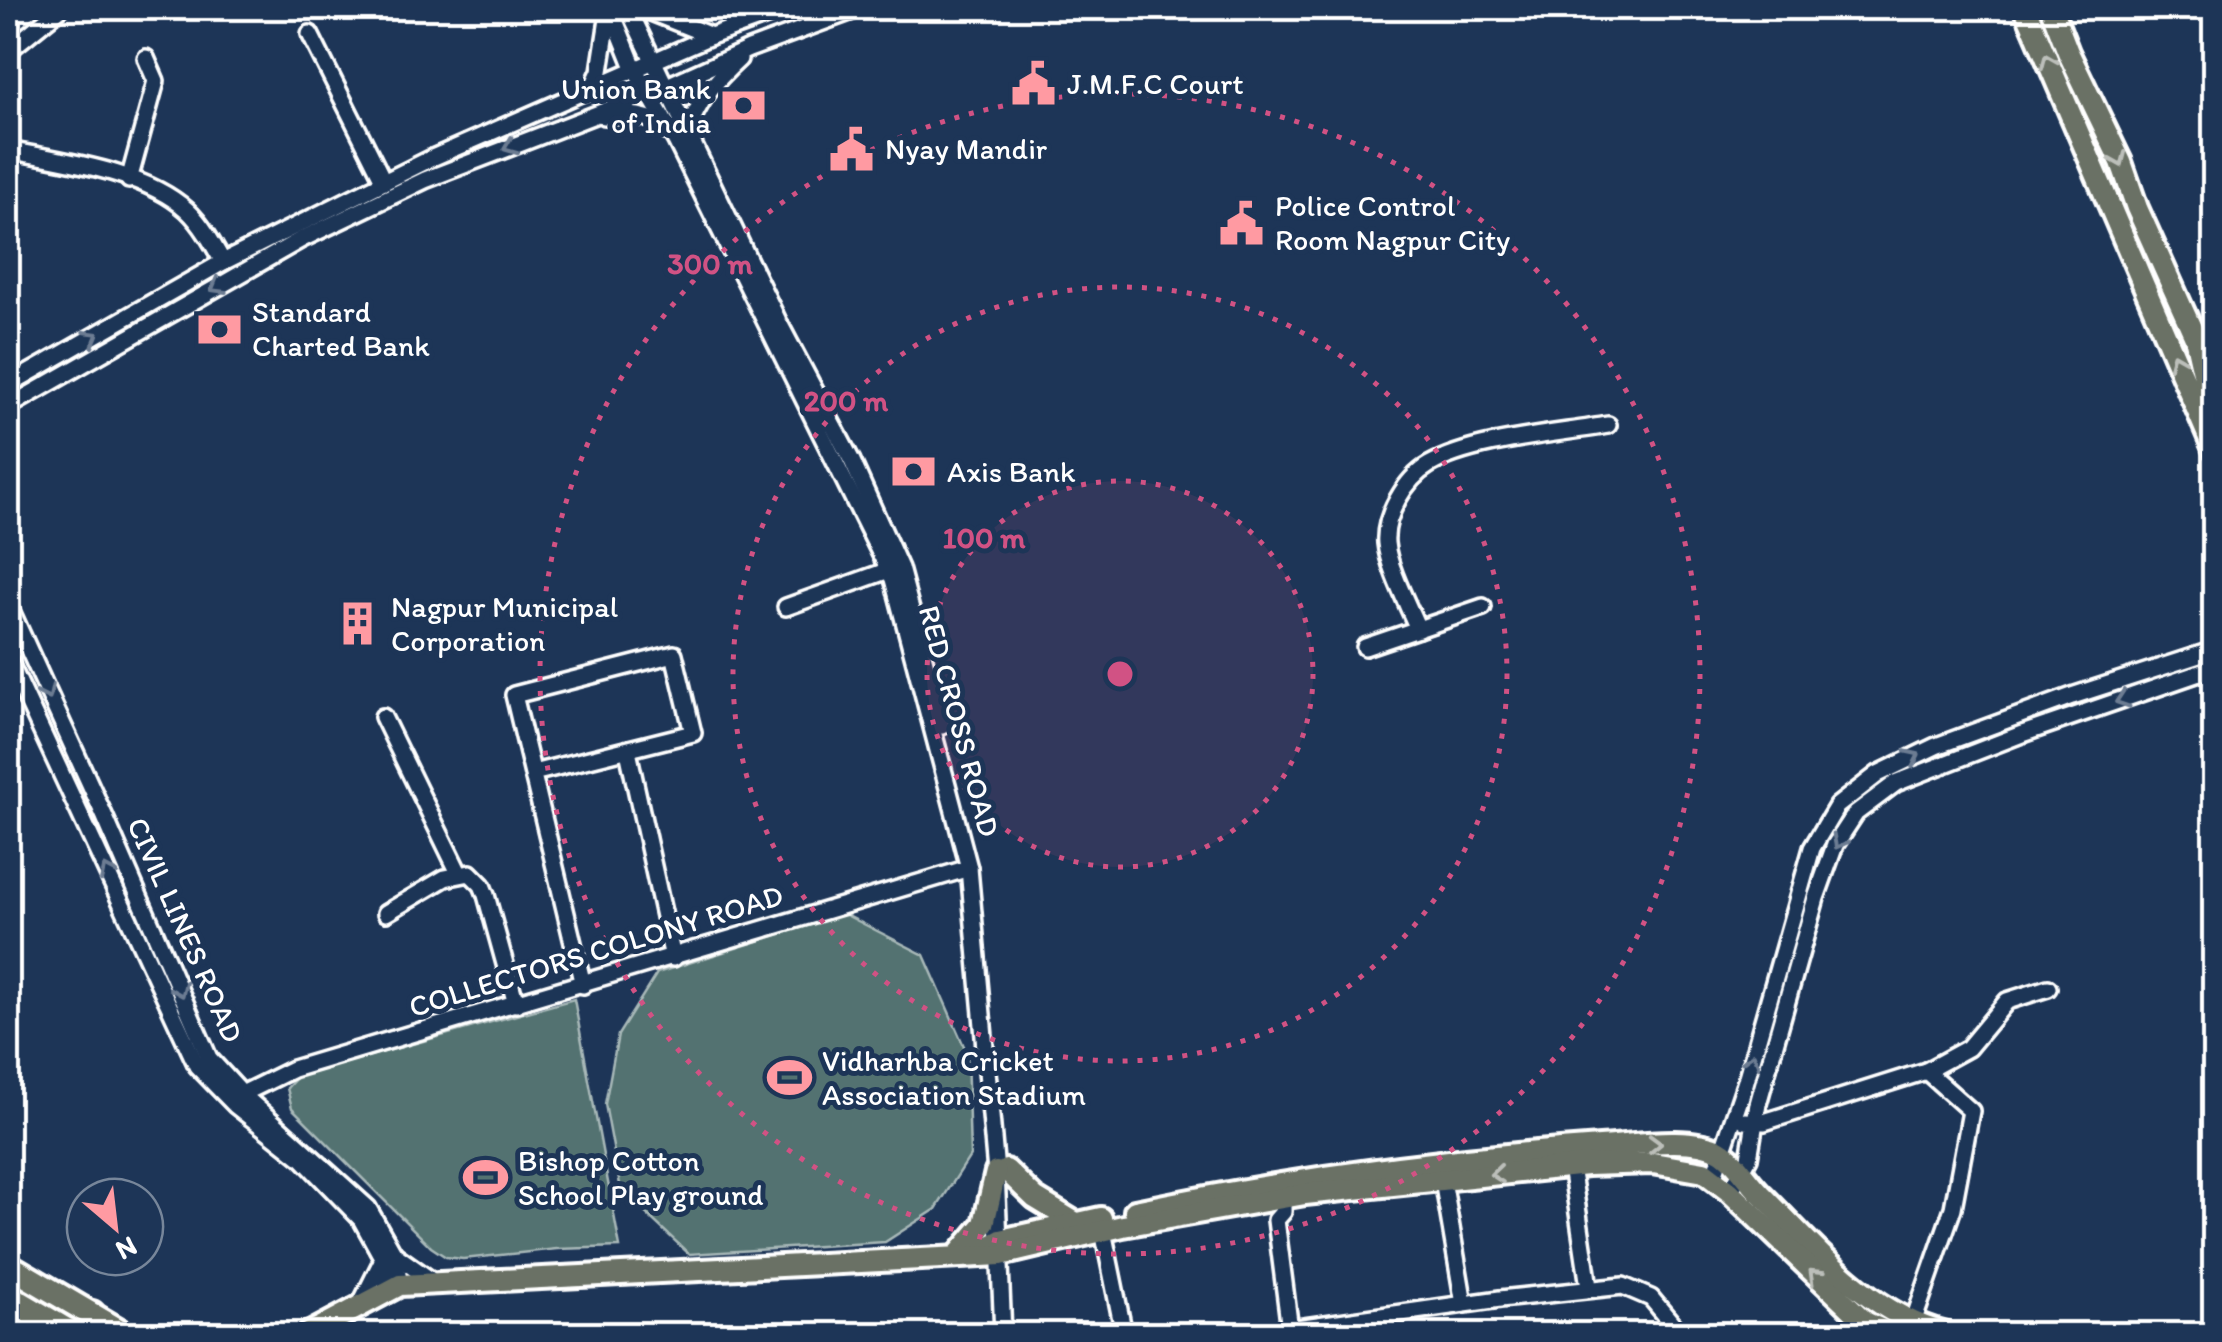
<svg xmlns="http://www.w3.org/2000/svg" width="2222" height="1342" font-family="Itim,sans-serif">
	<rect width="100%" height="100%" fill="#1d3557"/>
	<filter id="ink" filterUnits="userSpaceOnUse"><feTurbulence type="fractalNoise" baseFrequency=".01" numOctaves="2"/><feDisplacementMap in="SourceGraphic" scale="20" xChannelSelector="R" yChannelSelector="G"/><feConvolveMatrix kernelMatrix="1 2 1 2 8 2 1 2 1" color-interpolation-filters="sRGB"/></filter>
	<g filter="url(#ink)">
		<g fill="#527271" stroke="#a8b8b8" stroke-width="2.5">
			<polygon points="844,914 924,955 967,1053 970,1156 936,1209 885,1242 689,1254 621,1190 605,1104 618,1035 657,973"/>
			<polygon points="574,999 620,1247 557,1249 463,1259 446,1257 431,1247 292,1108 287,1088 298,1076"/>
		</g>
		<g fill="none" stroke-linecap="round" stroke-linejoin="round">
			<defs>
				<g id="minor">
					<polyline points="610,8 635,70 676,141 893,579 969,868 996,1172 1003,1334"/>
					<polyline points="628,8 778,321 852,461 900,568 942,726"/>
					<polyline points="641,8 711,36"/>
					<polyline points="310,34 384,182"/>
					<polyline points="8,51 61,8"/>
					<polyline points="591,91 600,71 609,13"/>
					<path d="M604,116c23,-2 46,-3 62,15"/>
					<path d="M687,133c11,-32 27,-51 52,-74"/>
					<path d="M8,150c54,11 137,21 179,60 15,14 26,34 36,52"/>
					<polyline points="129,180 156,81 146,58"/>
					<polyline points="8,385 223,262 432,158 711,36 789,8"/>
					<polyline points="8,407 302,239 425,180 649,94 749,49 861,8"/>
					<polyline points="8,604 104,815 209,1058 242,1094 368,1208 394,1254 400,1285"/>
					<polyline points="786,607 889,570"/>
					<path d="M1418,629c-10,-24 -30,-62 -32,-86 -2,-27 19,-64 43,-78 43,-25 128,-31 179,-40"/>
					<polyline points="1365,647 1483,607"/>
					<polyline points="8,659 197,1066 235,1105 302,1158 361,1219 383,1259 387,1292"/>
					<polyline points="383,717 459,873"/>
					<polyline points="628,751 673,958"/>
					<polyline points="533,773 693,733 674,654 514,695 583,985"/>
					<polyline points="386,913 445,878 470,873 482,885 486,895 516,1004"/>
					<polyline points="242,1094 293,1069 969,868"/>
					<polyline points="1745,1121 1764,1122 1926,1071 1968,1048 2007,1001 2048,988"/>
					<polyline points="1571,1166 1589,1287"/>
					<polyline points="1713,1179 1745,1084 1812,848 1837,806 1878,774 1936,746 2072,696 2214,650"/>
					<polyline points="1443,1180 1464,1304"/>
					<polyline points="1730,1192 1749,1158 1758,1104 1816,898 1835,845 1856,813 1896,783 2022,734 2214,668"/>
					<polyline points="1283,1198 1283,1212 1276,1220 1290,1330"/>
					<polyline points="1103,1231 1124,1334"/>
					<polyline points="394,1254 435,1283"/>
					<polyline points="359,1307 383,1259"/>
					<polyline points="1254,1334 1500,1299 1623,1286 1651,1298 1681,1334"/>
					<polyline points="1909,1334 1953,1208 1971,1111 1926,1071"/>
				</g>
				<g id="major">
					<polyline points="2025,8 2214,449"/>
					<polyline points="2051,8 2068,52 2121,162 2137,208 2195,337 2207,390 2214,406"/>
					<polyline points="1006,1170 1035,1198 1076,1223"/>
					<path d="M1135,1211c153,-32 309,-53 465,-64 33,-2 91,-12 120,4 17,10 28,31 42,44 55,55 107,119 185,139"/>
					<polyline points="976,1253 1001,1240 1101,1218"/>
					<polyline points="957,1256 984,1224 996,1172"/>
					<polyline points="308,1334 400,1285 1001,1255 1123,1226 1305,1194 1587,1165 1653,1163 1704,1172 1730,1192 1865,1322 1891,1334"/>
				</g>
				<g id="highway">
					<polyline points="8,1284 59,1311 92,1313"/>
					<polyline points="8,1303 77,1334"/>
				</g>
			</defs>
			<use href="#minor" stroke="#fff" stroke-width="22"/>
			<use href="#major" stroke="#fff" stroke-width="28"/>
			<use href="#highway" stroke="#fff" stroke-width="30"/>
			<use href="#minor" stroke="#1d3557" stroke-width="15"/>
			<use href="#major" stroke="#6a7165" stroke-width="20"/>
			<use href="#highway" stroke="#6a7165" stroke-width="22"/>
			<defs>
				<polyline id="highway-bridge" points="8,1265 125,1334"/>
			</defs>
			<use href="#highway-bridge" stroke="#fff" stroke-width="30" stroke-linecap="butt"/>
			<use href="#highway-bridge" stroke="#6a7165" stroke-width="22"/>
		</g>
		<defs><path id="oneway-chevron" d="M-2-3.5L2.5 0L-2 3.5" fill="none" stroke-width="1.6" stroke-linecap="round" stroke-linejoin="round" transform="scale(2.5)"/></defs>
		<g stroke="#bcbfba">
			<use href="#oneway-chevron" transform="translate(2048 61) rotate(-113)"/>
			<use href="#oneway-chevron" transform="translate(2119 160) rotate(67)"/>
			<use href="#oneway-chevron" transform="translate(2176 360) rotate(-113)"/>
			<use href="#oneway-chevron" transform="translate(1655 1144) rotate(-1)"/>
			<use href="#oneway-chevron" transform="translate(1497 1174) rotate(174)"/>
			<use href="#oneway-chevron" transform="translate(1815 1275) rotate(-136)"/>
		</g>
		<g stroke="#6c7c92">
			<use href="#oneway-chevron" transform="translate(510 147) rotate(158)"/>
			<use href="#oneway-chevron" transform="translate(217 287) rotate(150)"/>
			<use href="#oneway-chevron" transform="translate(92 337) rotate(-30)"/>
			<use href="#oneway-chevron" transform="translate(47 693) rotate(65)"/>
			<use href="#oneway-chevron" transform="translate(2122 700) rotate(161)"/>
			<use href="#oneway-chevron" transform="translate(1913 757) rotate(-26)"/>
			<use href="#oneway-chevron" transform="translate(1839 842) rotate(118)"/>
			<use href="#oneway-chevron" transform="translate(107 872) rotate(-115)"/>
			<use href="#oneway-chevron" transform="translate(180 990) rotate(67)"/>
			<use href="#oneway-chevron" transform="translate(1752 1060) rotate(-74)"/>
		</g>
	</g>
	<circle cx="1120" cy="674" r="193" fill="#d15284" fill-opacity=".12"/>
	<g fill="none" stroke="#d15284" stroke-width="5" stroke-dasharray="5 10">
		<circle cx="1120" cy="674" r="193"/>
		<circle cx="1120" cy="674" r="387"/>
		<circle cx="1120" cy="674" r="580"/>
	</g>
	<defs>
		<symbol id="civic-bare" viewBox="-9 -9 18 18"><path d="M-.6-6.5H3V-4.5H.6V-3L4-1V1h2V6H-6V1h2V-1L-.6-3ZM-1.2 2.5V6h2.4V2.5Z" fill="#ff9aa2" stroke="#1d3557" stroke-width="2.5" paint-order="stroke"/></symbol>
		<symbol id="bank-bare" viewBox="-9 -9 18 18"><path d="M-6-4H6V4H-6ZM0-2.3a2.3 2.3 0 1 0 0 4.6a2.3 2.3 0 1 0 0-4.6Z" fill="#ff9aa2" stroke="#1d3557" stroke-width="2.5" paint-order="stroke"/></symbol>
		<symbol id="building-bare" viewBox="-9 -9 18 18"><path d="M-4-6H4V6H1V3H-1V6H-4ZM-2.5-4.3h1.7v1.8h-1.7ZM.8-4.3h1.7v1.8H.8ZM-2.5-1h1.7V.8h-1.7ZM.8-1h1.7V.8H.8Z" fill="#ff9aa2" stroke="#1d3557" stroke-width="2.5" paint-order="stroke"/></symbol>
		<symbol id="stadium-bare" viewBox="-9 -9 18 18"><path d="M0-5a6.5 5 0 1 0 0 10a6.5 5 0 1 0 0-10ZM-3.5-1.8h7v3.6h-7Z" fill="#ff9aa2" stroke="#1d3557" stroke-width="2.5" paint-order="stroke"/></symbol>
	</defs>
	<g fill-rule="evenodd">
		<use href="#civic-bare" x="1002" y="52" width="63" height="63"/>
		<use href="#bank-bare" x="712" y="74" width="63" height="63"/>
		<use href="#civic-bare" x="820" y="118" width="63" height="63"/>
		<use href="#civic-bare" x="1210" y="192" width="63" height="63"/>
		<use href="#bank-bare" x="188" y="298" width="63" height="63"/>
		<use href="#bank-bare" x="882" y="440" width="63" height="63"/>
		<use href="#building-bare" x="326" y="592" width="63" height="63"/>
		<use href="#stadium-bare" x="758" y="1046" width="63" height="63"/>
		<use href="#stadium-bare" x="454" y="1146" width="63" height="63"/>
	</g>
	<g text-anchor="middle" stroke-width="10" stroke-linejoin="round" paint-order="stroke">
		<g font-size="30" fill="#fff" stroke="#1d3557" text-anchor="start">
			<text x="1067" y="94">J.M.F.C Court</text>
			<text x="711" y="99" text-anchor="end">Union Bank<tspan x="711" dy="34">of India</tspan></text>
			<text x="885" y="159">Nyay Mandir</text>
			<text x="1275" y="216">Police Control<tspan x="1275" dy="34">Room Nagpur City</tspan></text>
			<text x="252" y="322">Standard<tspan x="252" dy="34">Charted Bank</tspan></text>
			<text x="947" y="482">Axis Bank</text>
			<text x="391" y="617">Nagpur Municipal<tspan x="391" dy="34">Corporation</tspan></text>
			<text x="822" y="1071">Vidharhba Cricket<tspan x="822" dy="34">Association Stadium</tspan></text>
			<text x="518" y="1171">Bishop Cotton<tspan x="518" dy="34">School Play ground</tspan></text>
		</g>
		<g font-size="30" fill="#fff" stroke="#1d3557">
			<text transform="translate(959 721) rotate(75)" y="10">RED CROSS ROAD</text>
			<text transform="translate(185 930) rotate(66)" y="10">CIVIL LINES ROAD</text>
			<text transform="translate(596 951) rotate(-17)" y="10">COLLECTORS COLONY ROAD</text>
		</g>
	</g>
	<circle cx="1120" cy="674" r="15" fill="#d15284" stroke="#1d3557" stroke-width="5"/>
	<g font-size="30" text-anchor="middle" font-weight="bold" fill="#d15284" stroke="#1d3557" stroke-width="10" stroke-linejoin="round" paint-order="stroke">
		<text x="710" y="274">300 m</text>
		<text x="846" y="411">200 m</text>
		<text x="984" y="548">100 m</text>
	</g>
	<rect width="2222" height="1342" fill="none" stroke="#1d3557" stroke-width="40"/>
	<rect x="20" y="20" width="2182" height="1302" fill="none" stroke="#fff" stroke-width="4" filter="url(#ink)"/>
	<g transform="translate(115 1227) rotate(152)"><circle r="48" fill="#1d3557" stroke="#77869a" stroke-width="2.5"/>
	<path d="M0-8L18 38L0 25L-18 38Z" fill="#ff9aa2"/>
	<text y="-15" font-size="28" font-weight="bold" text-anchor="middle" fill="#ffffff">N</text>
	</g>
</svg>
